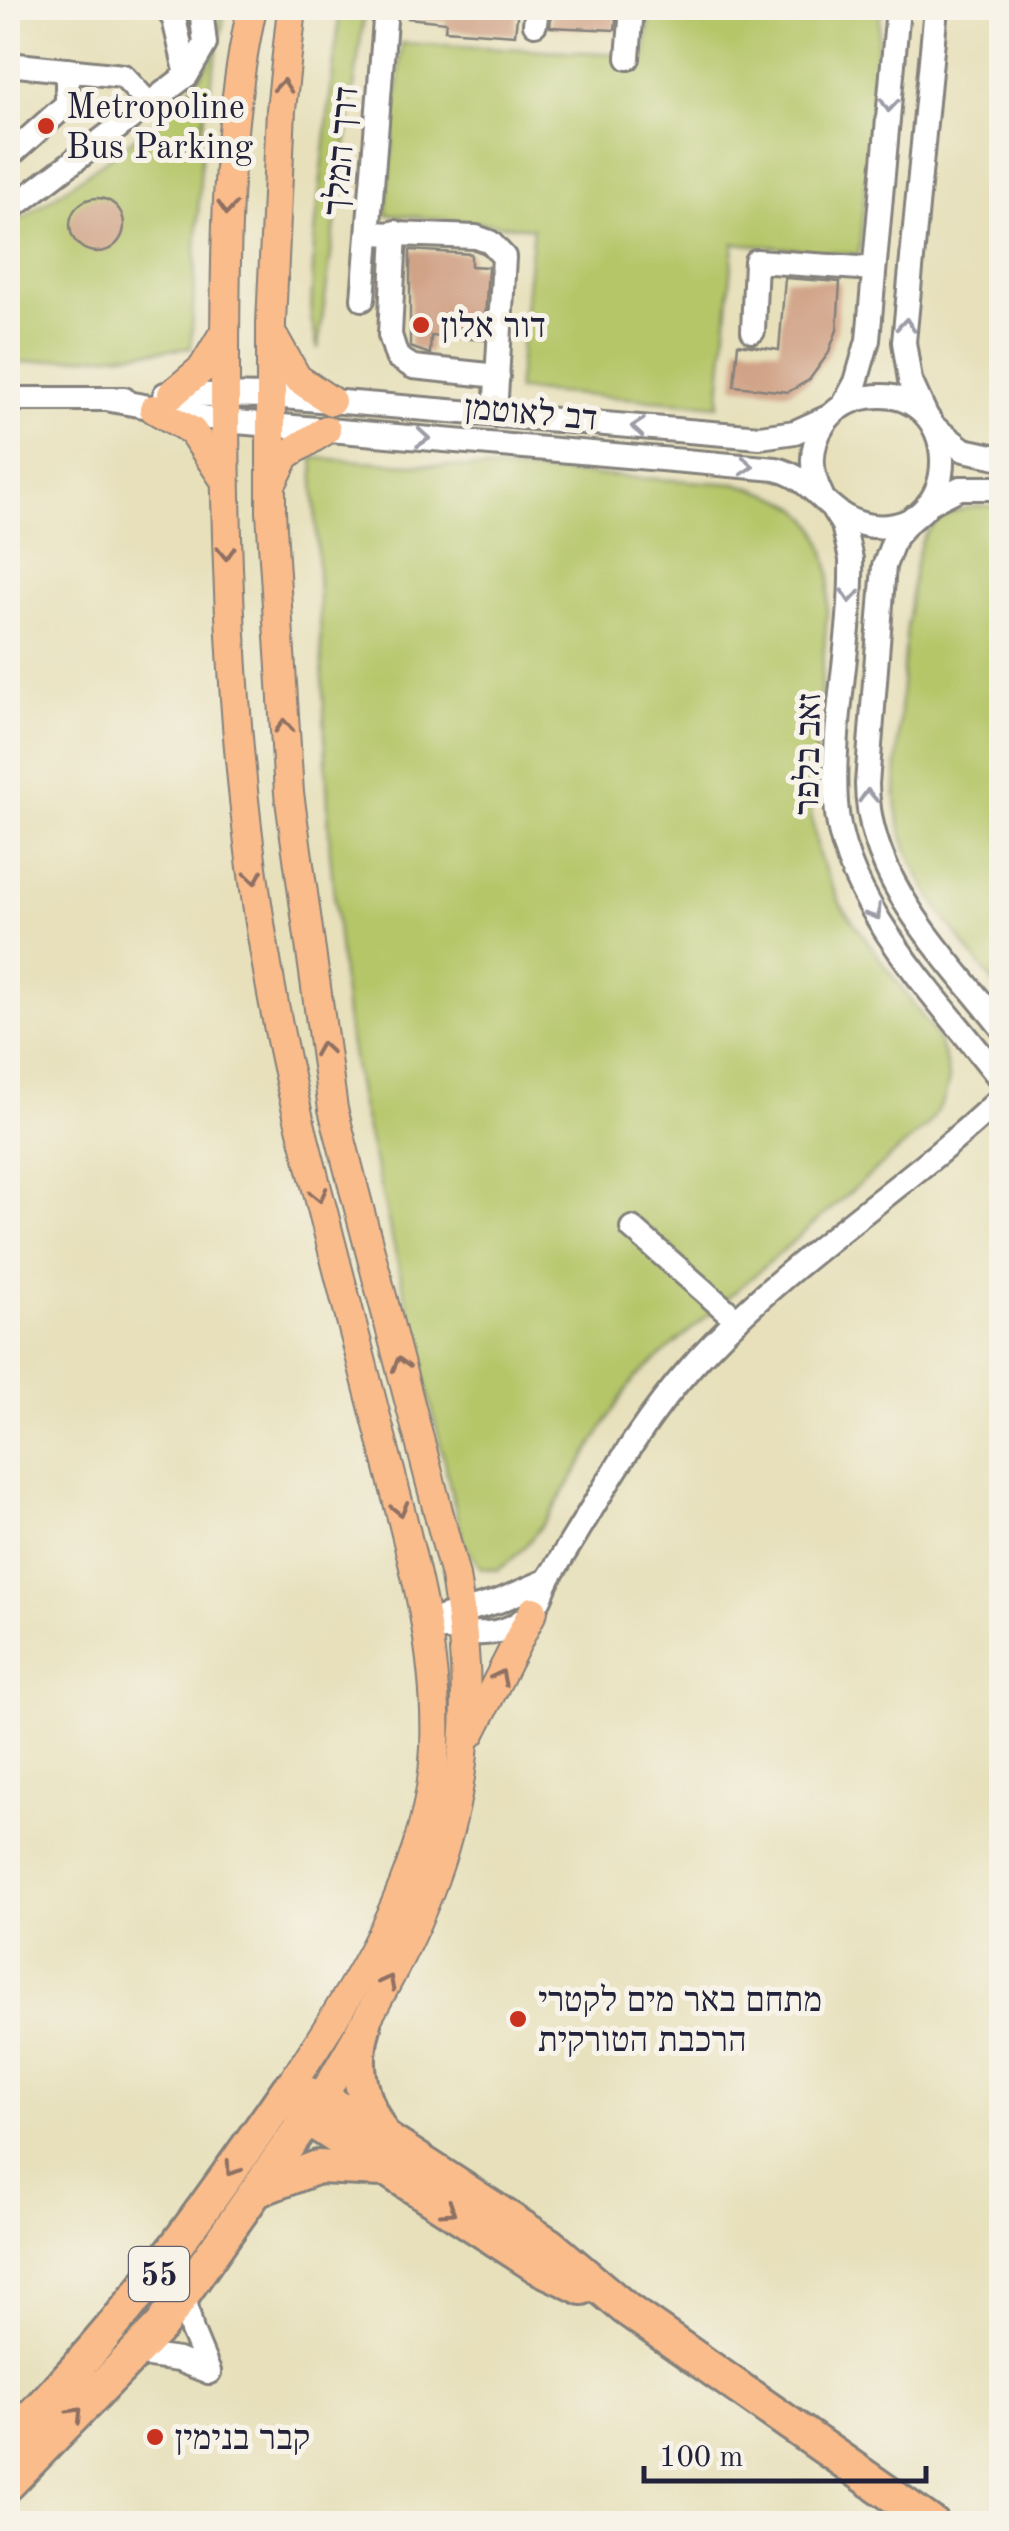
<svg xmlns="http://www.w3.org/2000/svg" width="1009" height="2531" font-family="'Old Standard TT','Frank Ruhl Libre',serif">
	<rect width="100%" height="100%" fill="#f7f3e8"/>
	<filter id="ink" filterUnits="userSpaceOnUse"><feTurbulence type="fractalNoise" baseFrequency=".01" numOctaves="2"/><feDisplacementMap in="SourceGraphic" scale="20" xChannelSelector="R" yChannelSelector="G"/><feConvolveMatrix kernelMatrix="1 2 1 2 8 2 1 2 1" color-interpolation-filters="sRGB"/></filter>
	<filter id="wash" filterUnits="userSpaceOnUse"><feTurbulence type="fractalNoise" baseFrequency=".0048" numOctaves="4" result="noise"/><feDisplacementMap in="SourceGraphic" scale="40" xChannelSelector="R" yChannelSelector="G"/><feGaussianBlur stdDeviation="2.25" result="paint"/><feColorMatrix in="noise" values="0 0 0 0 0 0 0 0 0 0 0 0 0 0 0 0 0 1.4 0 .05"/><feComposite in="paint" operator="in"/></filter>
	<g filter="url(#wash)">
		<rect width="100%" height="100%" fill="#e7e0bb"/>
		<g fill="#b5c669" stroke="#6c7452" stroke-width="2.5">
			<path d="M217,8h9l-23,115 -12,225 -183,16v-135c53,-39 173,-113 202,-169 9,-17 9,-34 7,-52z"/>
			<polygon points="340,8 365,8 318,349 311,318 314,242"/>
			<polygon points="651,8 881,8 859,255 734,243 719,405 517,390 533,228 386,214 402,43 645,55"/>
			<path d="M313,458l425,26c60,18 81,25 92,91l-19,238 8,43 22,49 92,126 11,24 5,25 -5,20 -16,25 -293,253c-37,48 -90,166 -138,192l-16,-2 -18,-26 -103,-441 -14,-85 -16,-162z"/>
			<path d="M978,506h24l-1,487c-44,-61 -100,-118 -105,-196 0,-42 11,-235 29,-262 12,-18 32,-26 53,-29z"/>
		</g>
		<g id="blocks">
			<g fill="#d0a286">
				<polygon points="408,8 518,8 515,35 445,30 446,22 408,18"/>
				<polygon points="552,8 617,8 615,30 550,27"/>
				<circle cx="97" cy="225" r="27"/>
				<polygon points="410,250 471,254 471,266 488,267 484,340 431,336 430,354 410,347"/>
				<polygon points="785,278 840,282 837,330 828,354 809,380 788,392 734,386 738,344 779,350"/>
			</g>
		</g>
	</g>
	<g filter="url(#ink)">
		<use href="#blocks" fill-opacity="0" stroke="#84817b" stroke-width="2.5"/>
		<g fill="none" stroke-linecap="round" stroke-linejoin="round">
			<defs>
				<g id="minor">
					<polyline points="166,8 174,19 187,75"/>
					<polyline points="535,24 537,8"/>
					<polyline points="628,58 632,8"/>
					<polyline points="8,64 123,76 150,105"/>
					<polyline points="8,157 67,104 67,70"/>
					<polyline points="8,211 187,75 205,44 201,8"/>
					<polyline points="395,232 390,335 397,357 413,367 498,376"/>
					<polyline points="369,233 476,237 490,242 504,257 495,415"/>
					<polyline points="363,299 386,8"/>
					<polyline points="753,331 756,261 874,269"/>
					<polyline points="165,394 271,396 760,437 795,432 828,417"/>
					<polyline points="8,399 124,399"/>
					<path d="M111,400l114,21 551,48c40,9 54,53 96,57 96,9 92,-144 -4,-129 -17,2 -34,12 -44,27 -15,23 -14,49 -2,72"/>
					<polyline points="843,406 856,382 868,340 898,8"/>
					<polyline points="926,415 910,380 904,342 936,8"/>
					<polyline points="934,427 964,450 1002,458"/>
					<polyline points="928,504 960,488 1002,488"/>
					<path d="M834,511l9,14 8,34c2,81 -20,163 -15,244 6,101 106,199 166,278"/>
					<path d="M913,517l-18,20 -11,29 -17,218c1,98 78,171 135,244"/>
					<polyline points="632,1228 737,1320"/>
					<polyline points="443,1617 499,1601 548,1580"/>
					<path d="M427,1624c36,10 79,19 106,-14 8,-9 11,-24 17,-34 45,-70 85,-147 141,-209 90,-102 212,-176 311,-270"/>
					<polyline points="184,2295 192,2331 209,2372"/>
					<polyline points="134,2354 178,2360 209,2372"/>
				</g>
				<g id="major">
					<path d="M252,8c-28,126 -27,256 -27,385 0,244 15,488 74,726 28,111 58,222 86,333 25,97 54,194 50,296 -5,125 -80,240 -147,341"/>
					<path d="M292,8l-11,102 -10,213v189l18,281 44,316 122,467c37,222 -23,334 -133,521"/>
					<polyline points="274,337 297,378 331,401"/>
					<polyline points="172,394 203,368 222,336"/>
					<polyline points="154,409 192,431 222,476"/>
					<polyline points="273,481 286,455 326,430"/>
					<polyline points="471,1733 533,1611"/>
				</g>
				<g id="highway">
					<path d="M364,2027c-12,41 -2,73 19,108"/>
					<polyline points="288,2089 322,2097 550,2245 626,2309 933,2524"/>
					<polyline points="297,2103 308,2119 538,2267 582,2288"/>
					<polyline points="258,2190 318,2167 383,2170"/>
					<path d="M8,2439c110,-105 193,-226 280,-350"/>
					<polyline points="8,2484 161,2326 322,2097"/>
				</g>
			</defs>
			<use href="#minor" stroke="#84817b" stroke-width="28"/>
			<use href="#major" stroke="#84817b" stroke-width="32"/>
			<use href="#highway" stroke="#84817b" stroke-width="38"/>
			<use href="#minor" stroke="#fff" stroke-width="22"/>
			<use href="#major" stroke="#fabc8b" stroke-width="28"/>
			<use href="#highway" stroke="#fabc8b" stroke-width="32"/>
		</g>
		<defs><path id="oneway-chevron" d="M-2-3.5L2.5 0L-2 3.5" fill="none" stroke-width="1.6" stroke-linecap="round" stroke-linejoin="round" transform="scale(2.5)"/></defs>
		<g stroke="#8e6f63">
			<use href="#oneway-chevron" transform="translate(283 86) rotate(-85)"/>
			<use href="#oneway-chevron" transform="translate(227 208) rotate(93)"/>
			<use href="#oneway-chevron" transform="translate(226 553) rotate(88)"/>
			<use href="#oneway-chevron" transform="translate(284 726) rotate(-94)"/>
			<use href="#oneway-chevron" transform="translate(254 877) rotate(81)"/>
			<use href="#oneway-chevron" transform="translate(323 1049) rotate(-99)"/>
			<use href="#oneway-chevron" transform="translate(319 1195) rotate(76)"/>
			<use href="#oneway-chevron" transform="translate(400 1364) rotate(-105)"/>
			<use href="#oneway-chevron" transform="translate(400 1509) rotate(76)"/>
			<use href="#oneway-chevron" transform="translate(500 1677) rotate(-63)"/>
			<use href="#oneway-chevron" transform="translate(388 1982) rotate(-62)"/>
			<use href="#oneway-chevron" transform="translate(232 2169) rotate(125)"/>
			<use href="#oneway-chevron" transform="translate(449 2210) rotate(33)"/>
			<use href="#oneway-chevron" transform="translate(76 2414) rotate(-46)"/>
		</g>
		<g stroke="#9c9ca7">
			<use href="#oneway-chevron" transform="translate(889 105) rotate(95)"/>
			<use href="#oneway-chevron" transform="translate(906 325) rotate(-85)"/>
			<use href="#oneway-chevron" transform="translate(638 427) rotate(-175)"/>
			<use href="#oneway-chevron" transform="translate(423 438) rotate(5)"/>
			<use href="#oneway-chevron" transform="translate(747 466) rotate(5)"/>
			<use href="#oneway-chevron" transform="translate(850 596) rotate(94)"/>
			<use href="#oneway-chevron" transform="translate(868 796) rotate(-92)"/>
			<use href="#oneway-chevron" transform="translate(875 913) rotate(57)"/>
		</g>
	</g>
	<g fill="#c8321e" stroke="#f7f3e8" stroke-width="4">
		<circle cx="46" cy="126" r="10"/>
		<circle cx="421" cy="325" r="10"/>
		<circle cx="518" cy="2019" r="10"/>
		<circle cx="155" cy="2437" r="10"/>
	</g>
	<g text-anchor="middle" stroke-width="10" stroke-linejoin="round" paint-order="stroke">
		<rect fill="#f7f3e8" stroke="#62616f" stroke-width="2.5" x="129" y="2247" width="60" height="54" rx="8"/>
		<g font-size="32" font-weight="bold" fill="#22223b">
			<text x="159" y="2285">55</text>
		</g>
		<g font-size="35" fill="#22223b" stroke="#f7f3e8" text-anchor="start">
			<text x="66" y="118">Metropoline<tspan x="66" dy="40">Bus Parking</tspan></text>
			<text x="441" y="337">דור אלון</text>
			<text x="538" y="2011">מתחם באר מים לקטרי<tspan x="538" dy="40">הרכבת הטורקית</tspan></text>
			<text x="175" y="2449">קבר בנימין</text>
		</g>
		<g font-size="35" fill="#22223b" stroke="#f7f3e8">
			<text transform="translate(340 151) rotate(-85)" y="12">דרך המלך</text>
			<text transform="translate(531 412) rotate(5)" y="12">דב לאוטמן</text>
			<text transform="translate(807 754) rotate(-89)" y="12">זאב בלפר</text>
		</g>
	</g>
	<rect width="1009" height="2531" fill="none" stroke="#f7f3e8" stroke-width="40"/>
	<path d="M644 2466v15h282v-15" fill="none" stroke="#22223b" stroke-width="5"/>
	<text x="659" y="2466" font-size="30" fill="#22223b" stroke="#f7f3e8" stroke-width="8" paint-order="stroke">100 m</text>
</svg>
